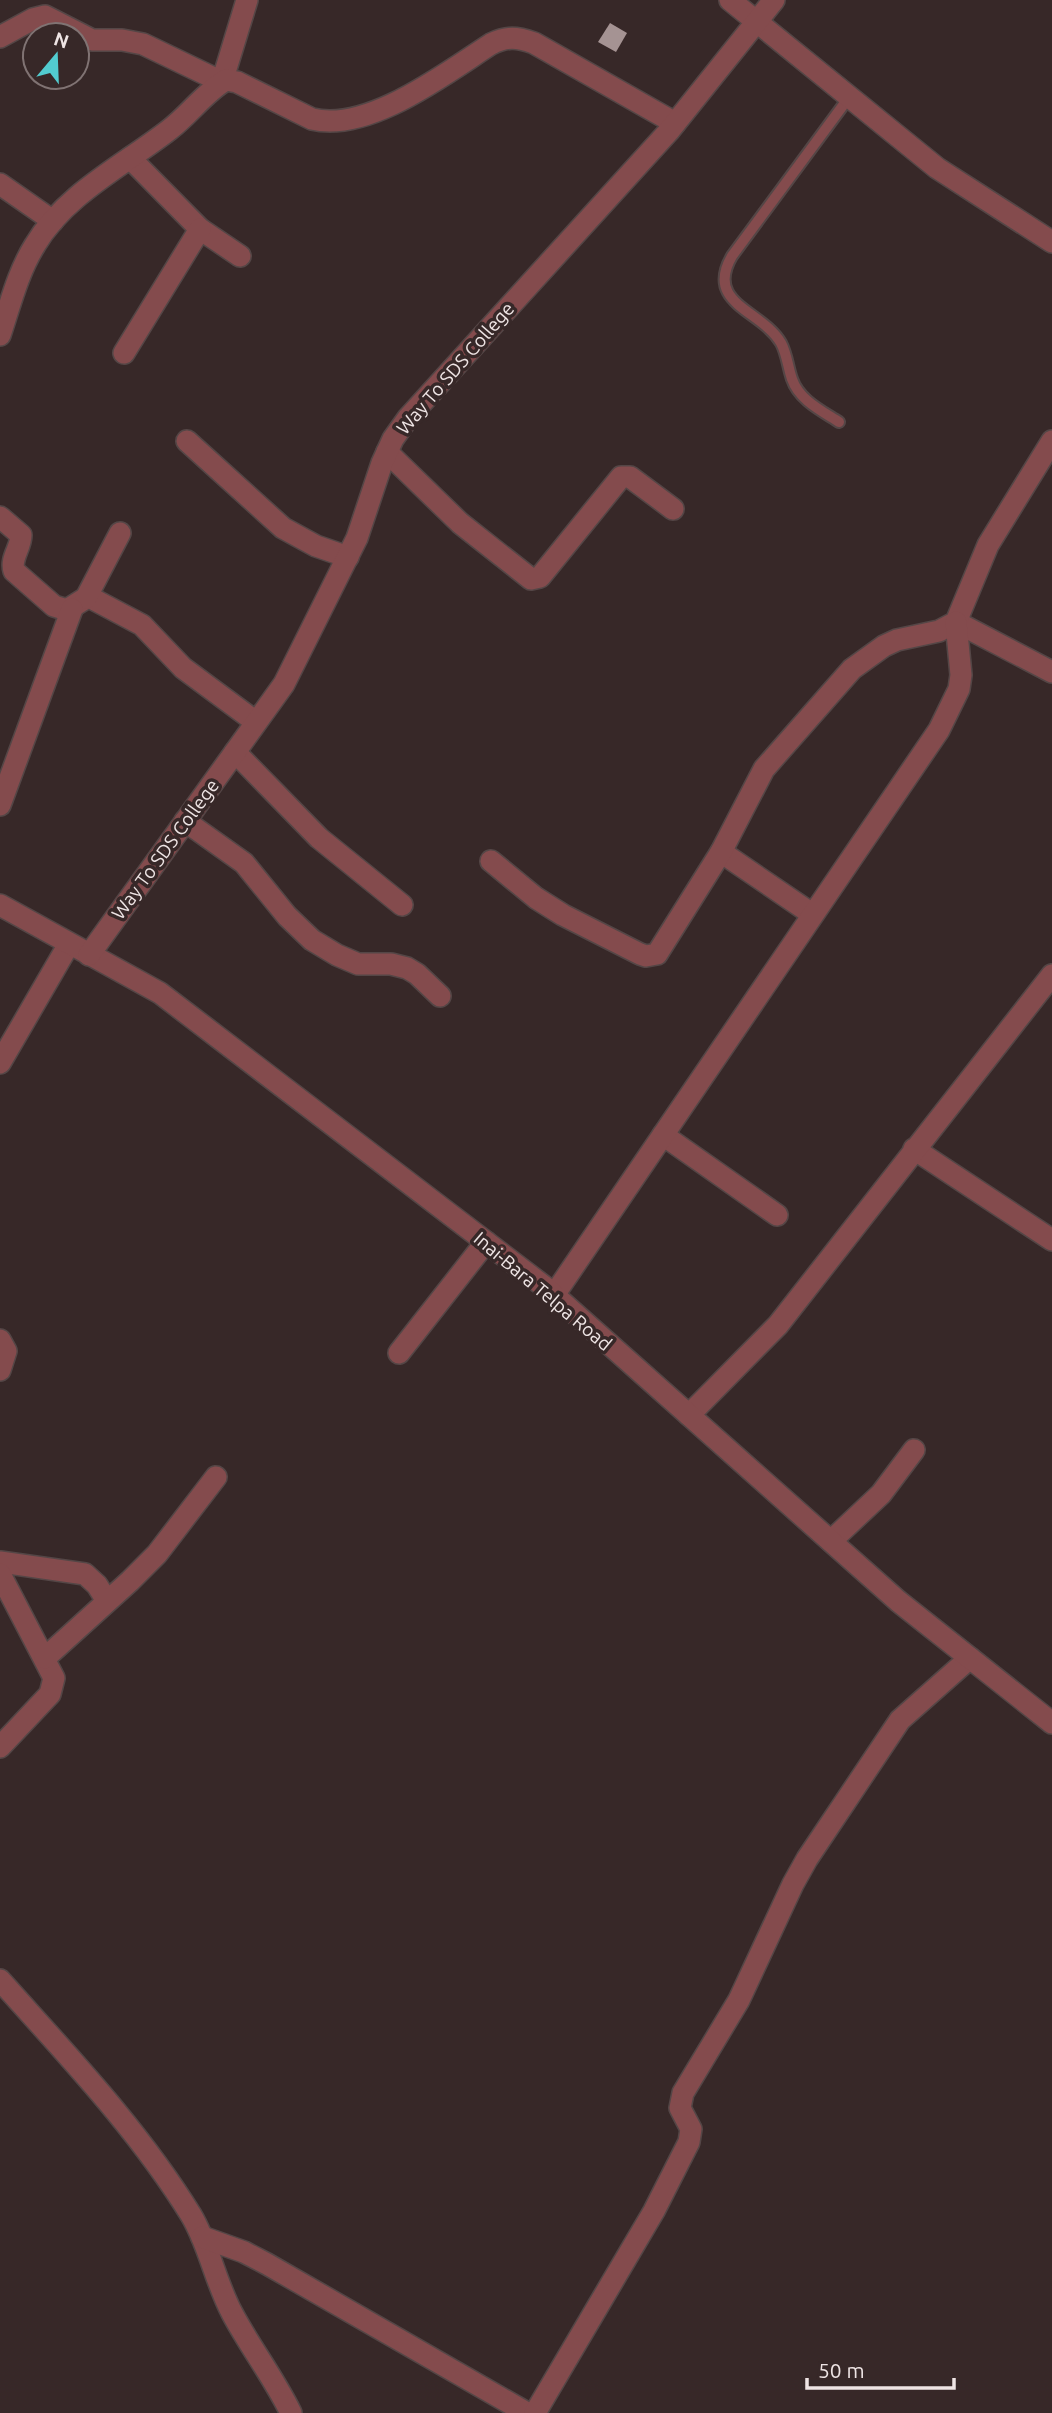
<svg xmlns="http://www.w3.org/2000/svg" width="1052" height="2413" font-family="Ubuntu,sans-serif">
	<rect width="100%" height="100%" fill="#372828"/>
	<polygon fill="#a59393" points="610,23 627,33 616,52 598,42"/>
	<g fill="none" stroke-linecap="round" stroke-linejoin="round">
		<defs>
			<path id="service" d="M839,422c-17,-11 -40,-22 -47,-43 -4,-11 -5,-25 -11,-36 -19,-33 -77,-39 -49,-87l118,-160"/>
			<g id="minor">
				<polyline points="730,0 937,168 1052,242"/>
				<polyline points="0,37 33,19 45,16 92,40 122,40 143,44 222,82 247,0"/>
				<polyline points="130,158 200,229 240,256"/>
				<polyline points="0,184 53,221"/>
				<path d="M0,335c10,-30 18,-63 35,-90 30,-51 89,-80 134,-115 20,-15 36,-38 57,-50l11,2 75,37c56,14 134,-46 179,-75 16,-8 26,-7 43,-1l141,80"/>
				<polyline points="124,353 200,229"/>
				<polyline points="187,441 283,528 316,546 348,557"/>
				<polyline points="387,452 460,523 531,579 540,577 621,477 630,477 673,509"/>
				<path d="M0,517l21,18c0,13 -11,23 -7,36l40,35 13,4 19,-12h5l51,27 41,43 73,54"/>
				<polyline points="86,598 120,533"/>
				<polyline points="956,622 1052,672"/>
				<polyline points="235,752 319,838 402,905"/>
				<polyline points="0,805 72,609"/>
				<polyline points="185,821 244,863 287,916 312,940 337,955 358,964 391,964 407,968 417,974 440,996"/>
				<polyline points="721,852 812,914"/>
				<polyline points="491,861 536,898 563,915 640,954 646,956 657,954 721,852 764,769 852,669 884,646 897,640 939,631 956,622 988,545 1052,441"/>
				<polyline points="0,1063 69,944"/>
				<polyline points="663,1135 777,1215"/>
				<polyline points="914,1149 1052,1240"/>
				<polyline points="554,1295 939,730 959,689 961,675 956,622"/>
				<polyline points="0,1340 6,1351 0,1370"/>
				<polyline points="399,1353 486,1242"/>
				<polyline points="689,1415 778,1325 1052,975"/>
				<polyline points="831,1541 881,1494 914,1450"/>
				<polyline points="0,1562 85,1574 97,1585 107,1601"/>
				<polyline points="0,1574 54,1678 50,1694 0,1747"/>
				<polyline points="45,1658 130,1581 157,1554 216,1477"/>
				<path d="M0,1980c67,75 138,149 191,235 18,30 24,66 41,98 18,34 42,65 59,100"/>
				<polyline points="202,2237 244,2252 267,2264 527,2413"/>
				<polyline points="535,2413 654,2211 689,2142 691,2129 680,2108 683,2093 739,2000 793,1884 807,1859 900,1720 970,1658"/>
			</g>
			<g id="tertiary">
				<polyline points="0,905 160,993 545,1287 898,1601 1052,1723"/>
				<polyline points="89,955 284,684 357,538 382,463 393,439 408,418 669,131 774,0"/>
			</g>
		</defs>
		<use href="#service" stroke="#544646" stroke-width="14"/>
		<use href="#minor" stroke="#544646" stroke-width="24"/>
		<use href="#tertiary" stroke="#544646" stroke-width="24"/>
		<use href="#service" stroke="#844b4d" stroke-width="10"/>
		<use href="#minor" stroke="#844b4d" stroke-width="21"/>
		<use href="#tertiary" stroke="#844b4d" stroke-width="21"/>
	</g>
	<g text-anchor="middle" stroke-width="7" stroke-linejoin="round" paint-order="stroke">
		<g font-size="19" fill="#eee4e4" stroke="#372828">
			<text transform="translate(455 368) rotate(-49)" y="7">Way To SDS College</text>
			<text transform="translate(165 849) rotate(-54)" y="7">Way To SDS College</text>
			<text transform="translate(543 1291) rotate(40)" y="7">Inai-Bara Telpa Road</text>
		</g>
	</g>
	<g transform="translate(56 56) rotate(19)"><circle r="33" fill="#372828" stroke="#807373" stroke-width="2"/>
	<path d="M0-5L12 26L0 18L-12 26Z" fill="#52ccd0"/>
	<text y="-10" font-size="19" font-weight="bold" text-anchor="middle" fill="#eee4e4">N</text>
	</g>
	<path d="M807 2378v10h147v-10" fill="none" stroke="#eee4e4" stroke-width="3.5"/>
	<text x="818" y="2378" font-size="21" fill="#eee4e4" stroke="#372828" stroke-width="5" paint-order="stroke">50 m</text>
</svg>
